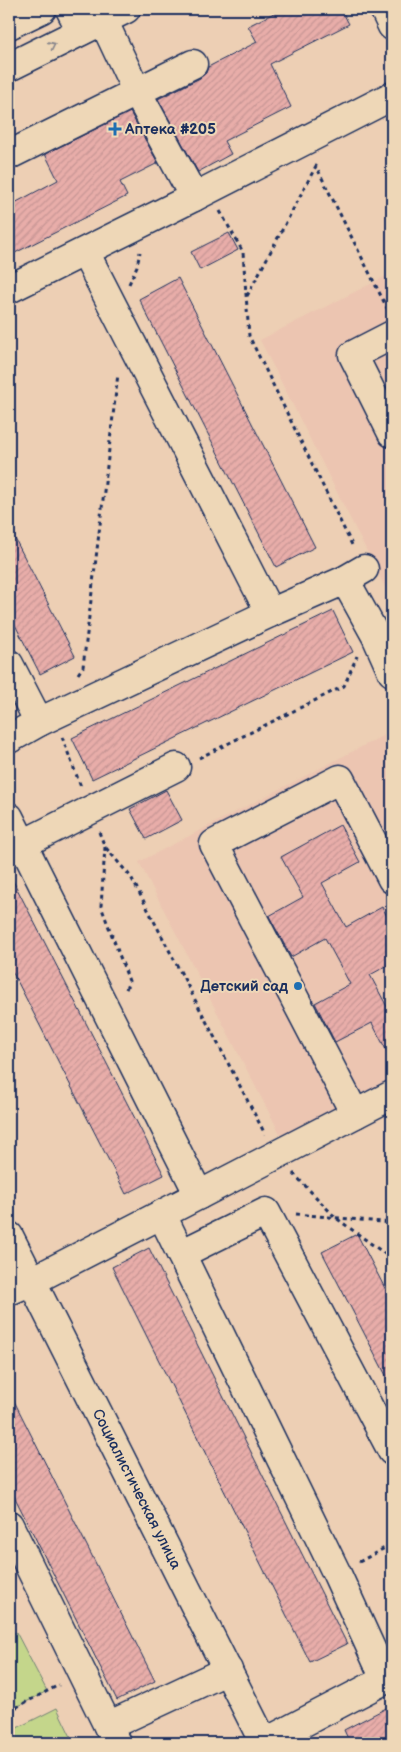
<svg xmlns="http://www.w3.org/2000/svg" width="401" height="1752" font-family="'Balsamiq Sans',sans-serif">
	<defs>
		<pattern id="building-hatch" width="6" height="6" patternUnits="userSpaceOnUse" patternTransform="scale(1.25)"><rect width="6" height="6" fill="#e8ada9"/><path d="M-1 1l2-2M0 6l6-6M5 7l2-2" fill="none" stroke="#c69594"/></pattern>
	</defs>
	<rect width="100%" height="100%" fill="#edcfb4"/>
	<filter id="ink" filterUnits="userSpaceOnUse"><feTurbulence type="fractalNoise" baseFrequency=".02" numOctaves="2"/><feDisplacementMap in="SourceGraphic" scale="10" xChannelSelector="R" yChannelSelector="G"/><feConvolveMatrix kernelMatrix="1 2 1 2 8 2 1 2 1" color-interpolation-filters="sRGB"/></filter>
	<g filter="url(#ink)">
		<g fill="#ecc5b1">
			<polygon points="392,273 392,601 260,340"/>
			<polygon points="392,731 392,1109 288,1149 139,862"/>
		</g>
		<g fill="#c4d68b" stroke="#708274">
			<polygon points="16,1632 47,1691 9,1711 9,1636"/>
			<polygon points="57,1708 74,1743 9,1743 9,1732"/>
		</g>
		<g fill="url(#building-hatch)" stroke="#1b2f5e">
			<polygon points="282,9 341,9 349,24 270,64 291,107 224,141 231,154 198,172 158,99 200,78 206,73 208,67 257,42 248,26"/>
			<polygon points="130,112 158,163 120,182 127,196 9,256 9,206 58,180 45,154"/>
			<polygon points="229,233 238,250 200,270 191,252"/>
			<polygon points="178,278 315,547 276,567 139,299"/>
			<polygon points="9,527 75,656 40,674 9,613"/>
			<polygon points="333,611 353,652 92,779 72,738"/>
			<polygon points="166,790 182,820 146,839 130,809"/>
			<polygon points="340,825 360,862 322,883 346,927 382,907 392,925 392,963 370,975 392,1016 392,1061 372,1023 335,1042 315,1003 350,984 325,938 291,957 269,916 303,897 281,857"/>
			<polygon points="9,873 164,1175 126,1194 9,965"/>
			<polygon points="357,1234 392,1302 392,1387 322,1252"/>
			<polygon points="149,1248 347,1644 310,1662 112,1267"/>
			<polygon points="9,1391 155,1681 117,1700 9,1486"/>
			<polygon points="392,1705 392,1743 350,1743 344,1730"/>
		</g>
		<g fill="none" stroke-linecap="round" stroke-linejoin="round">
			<defs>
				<g id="minor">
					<polyline points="70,9 81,31"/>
					<polyline points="384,9 392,26"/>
					<polyline points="9,155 193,64"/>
					<polyline points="194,197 392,96"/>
					<polyline points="85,252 270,613"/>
					<polyline points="9,289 194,197 137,92 103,20"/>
					<polyline points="392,335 353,355 392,433"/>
					<polyline points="345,580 376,636 392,672"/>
					<polyline points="9,664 39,722"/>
					<polyline points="9,739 39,722 270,613 345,580 364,569"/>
					<polyline points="9,817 199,1195 32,1281 9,1291"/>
					<polyline points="9,851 176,767"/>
					<polyline points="355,1114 214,844 340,779 392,879"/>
					<polyline points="199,1195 392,1095"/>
					<polyline points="162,1215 337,1574 385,1679"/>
					<polyline points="181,1254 266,1212 392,1451"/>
					<polyline points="9,1525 108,1726"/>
					<polyline points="116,1743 108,1726 228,1670"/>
					<polyline points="264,1743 392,1676"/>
				</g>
				<g id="major">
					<polyline points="9,25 42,9"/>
					<polyline points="9,67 126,9"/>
					<polyline points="9,1236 264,1743"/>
				</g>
			</defs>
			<use href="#minor" stroke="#1b2f5e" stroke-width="31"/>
			<use href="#major" stroke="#1b2f5e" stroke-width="31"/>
			<g stroke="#1b2f5e" stroke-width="3" stroke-dasharray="4 4" stroke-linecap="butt">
				<polyline points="220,211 243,252 249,336 353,547"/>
				<polyline points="129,284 137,266 140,252"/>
				<polyline points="247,296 316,166 389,312"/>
				<polyline points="78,674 83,667 118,374"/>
				<polyline points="62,737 81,787"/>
				<polyline points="199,758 344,686 357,656"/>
				<polyline points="99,832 105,847 101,906 129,981 125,992"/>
				<polyline points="106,848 131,877 265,1134"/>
				<polyline points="293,1173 336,1218 392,1259"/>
				<polyline points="296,1214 392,1223"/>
				<polyline points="359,1562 392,1544"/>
				<polyline points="9,1711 59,1685"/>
			</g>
			<use href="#minor" stroke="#eed7b7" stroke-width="28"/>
			<use href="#major" stroke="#eed7b7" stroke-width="28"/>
		</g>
		<defs><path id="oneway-chevron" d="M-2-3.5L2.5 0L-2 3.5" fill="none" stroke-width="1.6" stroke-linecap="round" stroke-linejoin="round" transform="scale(1.25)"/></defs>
		<use stroke="#84838a" href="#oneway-chevron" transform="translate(52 45) rotate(-26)"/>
	</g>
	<g fill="#1f6fb2" stroke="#eed7b7" stroke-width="2">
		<path d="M112.5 121.5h5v5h5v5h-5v5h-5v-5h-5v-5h5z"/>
		<circle cx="298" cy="986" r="5"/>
	</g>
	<g text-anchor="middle" stroke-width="4" stroke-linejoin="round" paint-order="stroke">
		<g font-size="15" font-weight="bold" fill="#1b2f5e" stroke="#eed7b7" text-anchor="start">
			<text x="125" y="134">Аптека #205</text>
			<text x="288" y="991" text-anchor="end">Детский сад</text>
		</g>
		<g font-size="15" fill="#1b2f5e" stroke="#eed7b7">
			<text transform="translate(137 1489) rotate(63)" y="5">Социалистическая улица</text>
		</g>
	</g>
	<rect width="401" height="1752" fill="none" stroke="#eed7b7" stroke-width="30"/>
	<rect x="15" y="15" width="371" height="1722" fill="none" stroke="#1b2f5e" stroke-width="2" filter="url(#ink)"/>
</svg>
